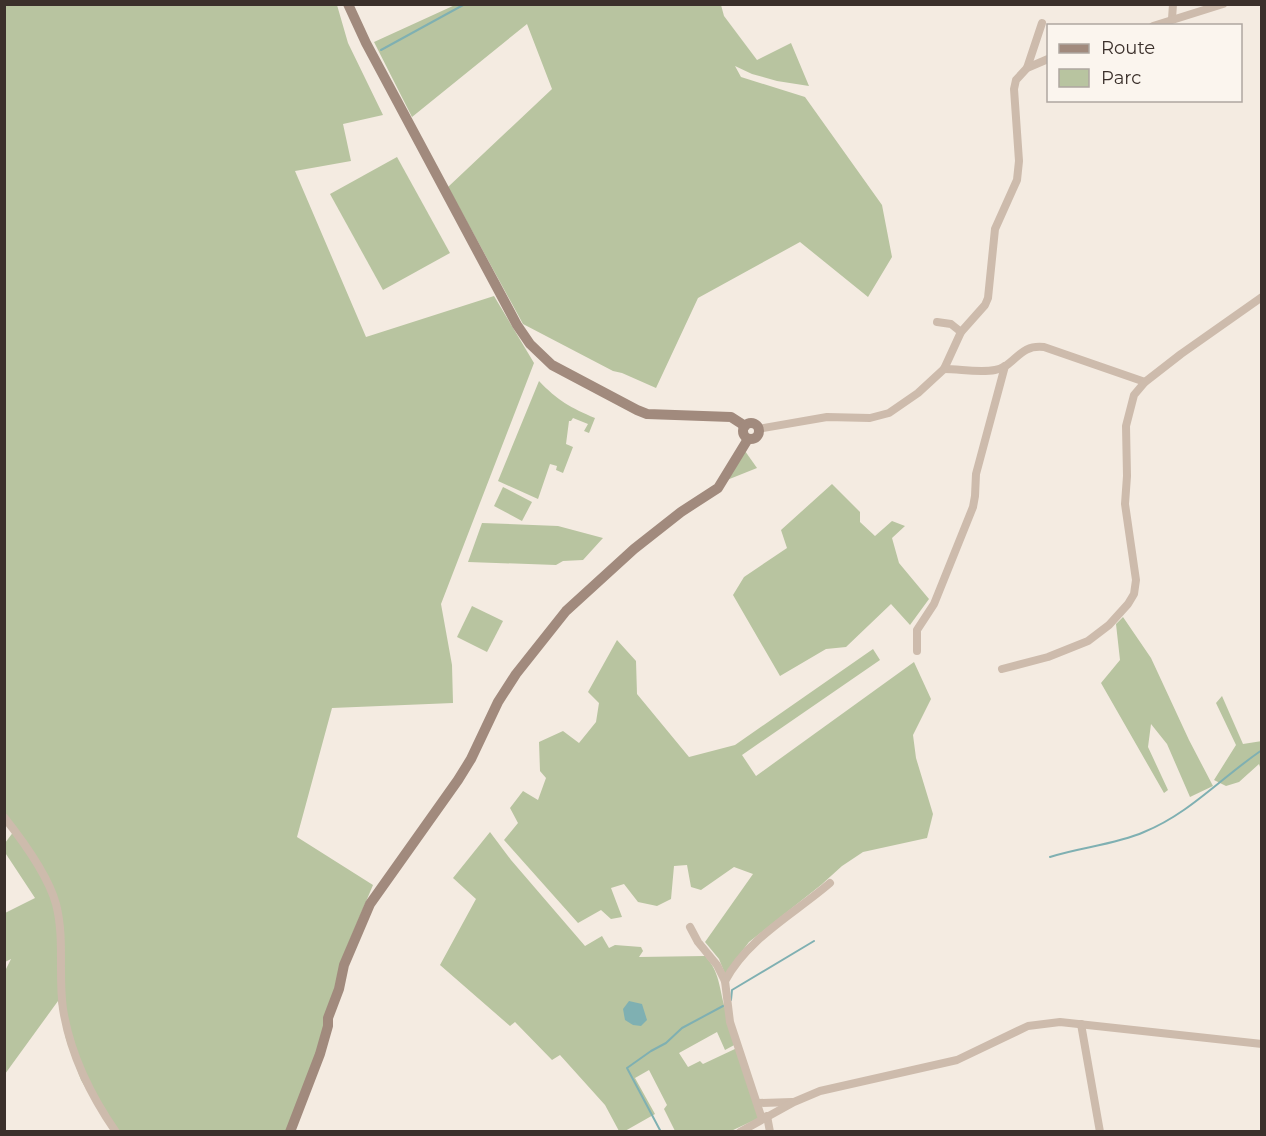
<svg xmlns="http://www.w3.org/2000/svg" width="1266" height="1136" font-family="Montserrat,sans-serif">
	<rect width="100%" height="100%" fill="#f4ebe1"/>
	<g fill="#b8c4a0">
		<polygon points="5,5 337,5 348,43 383,115 343,124 351,161 295,171 366,337 494,296 534,363 441,604 452,665 453,703 332,708 297,837 373,885 346,949 316,1064 287,1131 111,1131 81,1080 66,1039 58,1001 5,1074 5,971 11,959 5,962 5,913 35,898 4,851 5,843 14,831 4,817"/>
		<polygon points="455,5 721,5 724,16 757,60 791,43 809,86 777,81 752,74 735,66 741,77 805,97 882,205 892,257 868,297 800,242 698,298 656,388 622,373 613,371 523,324 448,187 552,89 527,24 412,117 374,42"/>
		<polygon points="397,157 450,253 383,290 330,194"/>
		<path d="M539,381c18,19 32,27 56,37l-6,15 -5,-2 4,-7 -15,-6 -2,3h-2l-3,23 7,3 -10,26 -7,-3 1,-4 -7,-2 -12,35 -40,-18z"/>
		<polygon points="745,451 757,468 727,480"/>
		<polygon points="832,484 860,512 860,522 875,536 892,521 905,526 892,538 899,563 929,599 910,625 891,604 846,647 826,649 780,676 733,595 744,577 787,548 781,530"/>
		<polygon points="503,487 532,502 522,521 494,506"/>
		<polygon points="482,523 558,526 603,538 583,560 563,561 556,565 468,562"/>
		<polygon points="472,606 503,621 487,652 457,637"/>
		<polygon points="1123,617 1151,658 1189,740 1213,786 1190,797 1167,744 1151,724 1148,747 1168,790 1164,793 1101,683 1120,660 1116,624"/>
		<polygon points="617,640 636,661 637,694 689,757 735,745 873,649 880,660 742,755 756,776 914,662 931,699 913,735 916,758 933,814 927,838 863,852 842,866 821,885 749,942 725,974 719,959 705,942 753,874 734,867 701,890 691,887 687,865 674,866 671,899 657,906 638,902 624,884 611,888 622,917 611,919 601,910 578,923 504,840 518,823 510,808 523,791 538,800 546,778 540,771 539,742 563,731 579,743 596,722 599,703 588,692"/>
		<polygon points="1222,696 1243,744 1262,741 1261,770 1259,764 1239,782 1226,786 1214,780 1236,745 1216,703"/>
		<path d="M490,832l21,28 74,86 17,-10 7,12 6,-3 26,2 2,4 -4,6 66,-1c15,16 14,32 20,52 3,12 9,24 13,35l-13,7 -8,-18 -38,21 9,14 12,-6 3,3 34,-16 22,70 -28,13h-56l-11,-22 3,-4 -18,-35 -14,8 20,36 -30,17h-6l-14,-26 -45,-50 -8,5 -37,-38 -5,4 -70,-61 36,-66 -23,-21z"/>
	</g>
	<polygon fill="#7fb0b2" points="629,1001 642,1004 647,1020 641,1026 633,1025 625,1020 623,1009"/>
	<g fill="none" stroke-linecap="round" stroke-linejoin="round">
		<g stroke="#7fb0b2" stroke-width="2">
			<polyline points="381,50 465,4"/>
			<path d="M1050,857c31,-10 64,-12 94,-25 45,-18 78,-55 118,-82"/>
			<polyline points="731,1000 732,990 814,941"/>
			<polyline points="661,1132 627,1068 651,1051 666,1043 682,1028 723,1006"/>
		</g>
		<g stroke="#cdbbac" stroke-width="8">
			<polyline points="1172,19 1173,4"/>
			<polyline points="1153,26 1223,4"/>
			<polyline points="1027,68 1042,23"/>
			<polyline points="937,322 951,324 961,332"/>
			<path d="M944,369c16,0 35,4 51,1 21,-4 23,-26 49,-23l101,35"/>
			<polyline points="758,429 827,417 870,418 889,413 918,393 944,369 961,332 985,305 988,298 995,229 1017,180 1019,161 1014,89 1016,80 1027,68 1048,59"/>
			<polyline points="917,651 917,630 934,604 973,507 975,496 976,474 1005,366"/>
			<polyline points="1002,669 1048,657 1088,641 1109,625 1128,604 1134,594 1136,580 1125,504 1127,476 1126,426 1134,395 1145,382 1181,354 1262,297"/>
			<path d="M4,817c19,24 44,58 52,87 9,35 2,70 7,105 7,44 28,87 53,123"/>
			<polyline points="690,927 698,942 717,965 725,981 730,1022 762,1119"/>
			<path d="M725,981c23,-43 69,-67 105,-98"/>
			<polyline points="1081,1024 1100,1132"/>
			<polyline points="758,1103 792,1102"/>
			<polyline points="767,1116 770,1132"/>
			<polyline points="740,1132 794,1102 820,1091 957,1060 1028,1026 1060,1022 1262,1044"/>
		</g>
		<g stroke="#a18a7d" stroke-width="10">
			<polyline points="348,4 366,43 517,325 530,344 552,365 637,410 647,414 731,417 745,426"/>
			<circle cx="751" cy="431" r="8"/>
			<polyline points="290,1132 320,1054 328,1026 328,1018 339,989 344,965 370,904 458,780 471,759 498,702 516,674 566,611 634,549 681,512 718,488 748,439"/>
		</g>
	</g>
	<rect width="1266" height="1136" fill="none" stroke="#3b302b" stroke-width="12"/>
	<rect x="1047" y="24" width="195" height="78" fill="#fbf5ee" stroke="#aea6a0" stroke-width="1.5"/>
	<rect x="1059" y="44" width="30" height="9" fill="#a18a7d" stroke="#aea6a0" stroke-width="1.5"/>
	<text x="1101" y="54" font-size="18" fill="#3b302b">Route</text>
	<rect x="1059" y="69" width="30" height="18" fill="#b8c4a0" stroke="#aea6a0" stroke-width="1.5"/>
	<text x="1101" y="84" font-size="18" fill="#3b302b">Parc</text>
</svg>
